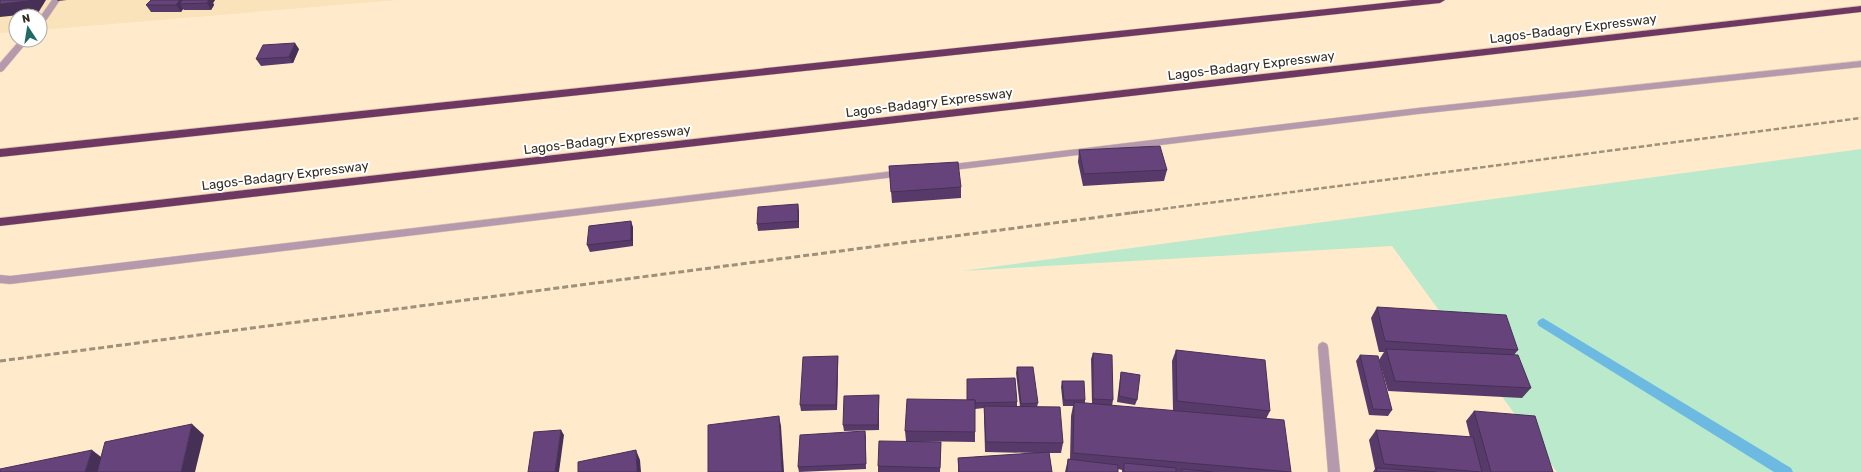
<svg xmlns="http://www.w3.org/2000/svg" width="1861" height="472" font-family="Rubik,sans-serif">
	<rect width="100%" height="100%" fill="#ffebcb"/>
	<polygon fill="#fae2ba" points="0,0 398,0 40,30 40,16 16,16 16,32 0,33"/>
	<polygon fill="#bbe9cc" points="1861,149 1861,472 1557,472 1392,246 962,271"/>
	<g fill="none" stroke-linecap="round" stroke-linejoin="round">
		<polygon fill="#6cbae2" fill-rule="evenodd" points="1543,318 1791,468 1793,472 1774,472 1539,326 1537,323 1539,320"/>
		<defs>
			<g id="minor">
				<polygon points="52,0 60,0 43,25 40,26 40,17"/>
				<polygon points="20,40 29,40 3,71 0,72 0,63"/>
				<polygon points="1861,61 1861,67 1418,114 945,171 940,168 945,165 1418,108"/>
				<polygon points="903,170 908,173 903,176 10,284 0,283 0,275 10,276"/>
				<polygon points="1323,342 1327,344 1328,347 1340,472 1328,472 1318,347 1319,344"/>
			</g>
			<g id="highway">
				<polygon points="1412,0 1445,0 1440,3 0,157 0,149"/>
				<polygon points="1861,6 1861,12 0,226 0,218"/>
			</g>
		</defs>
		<use href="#minor" stroke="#dac9ac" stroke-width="1"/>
		<use href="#highway" stroke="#dac9ac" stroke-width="1"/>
		<use href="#minor" fill="#b599ad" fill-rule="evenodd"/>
		<use href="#highway" fill="#6f3862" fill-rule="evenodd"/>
		<polyline stroke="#9e9079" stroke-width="2.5" stroke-dasharray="5.5 2.5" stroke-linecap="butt" points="1131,213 1861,118"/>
		<polyline stroke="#9e9079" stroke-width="3" stroke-dasharray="6 3" stroke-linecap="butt" points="0,361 1138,212"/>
	</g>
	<g fill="#583a6a">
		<polygon points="57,0 67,0 58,1"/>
		<polygon points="151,0 215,0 213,3 214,5 211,10 184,10 183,9 181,12 151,12 146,5"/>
		<polygon points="299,49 293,63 261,66 256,59"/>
		<polygon points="1079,150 1167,170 1164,181 1083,186 1078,162"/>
		<polygon points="889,166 961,187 961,198 892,203"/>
		<polygon points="799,211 799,228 758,231 757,224"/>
		<polygon points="633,227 633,246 590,252 587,245"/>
		<polygon points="1377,307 1518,350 1514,355 1531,388 1522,398 1388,391 1379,360 1384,352 1379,352 1371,318"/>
		<polygon points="1176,350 1270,411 1266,419 1291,472 1122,472 1122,470 1118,469 1118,472 1065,472 1068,459 1070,459 1071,416 1073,406 1063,406 1061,387 1062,381 1085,400 1085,403 1092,404 1091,359 1093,353 1113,400 1112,406 1173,411 1172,361"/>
		<polygon points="1360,355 1392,410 1388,416 1369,415 1356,361"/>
		<polygon points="838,356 838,362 837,410 801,411 800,405"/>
		<polygon points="1017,367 1038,403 1037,407 1063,443 1061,453 1049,453 1052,472 958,472 958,458 1037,453 985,452 984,416 984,408 975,409 975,442 909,441 941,442 940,472 878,472 878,466 906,441 905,431 967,400 967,379 1017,402 1017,406 1020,407 1016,373"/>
		<polygon points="1121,372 1137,400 1135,405 1117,402 1120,378"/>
		<polygon points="879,395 879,430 844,431 843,425"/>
		<polygon points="1474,411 1553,472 1373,472 1375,469 1369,440 1376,430 1470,437 1466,421"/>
		<polygon points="865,431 866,469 799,472 798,467"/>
	</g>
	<g fill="#473056">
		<polygon points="29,0 46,0 38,13 0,17 0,4"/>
		<polygon points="180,0 186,0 180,4 183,9 181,12 176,5"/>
		<polygon points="209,0 215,0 213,3 214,5 211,10 207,3"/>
		<polygon points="295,43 299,49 293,63 289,57"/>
		<polygon points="798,204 799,211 799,228 798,221"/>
		<polygon points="631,221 633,227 633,246 631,240"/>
		<polygon points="838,356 838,362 837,410 836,405"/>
		<polygon points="879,395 879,430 878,425"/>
		<polygon points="779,416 781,426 784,472 782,472"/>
		<polygon points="192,424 204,435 195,472 181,472"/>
		<polygon points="561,430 564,435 559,472 555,472"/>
		<polygon points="865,431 866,437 866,469 866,464"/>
		<polygon points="92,450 105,460 101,472 85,472"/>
		<polygon points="636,450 640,460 641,472 637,472"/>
	</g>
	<g fill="#66447b" stroke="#473056">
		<polygon points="0,0 29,0 29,1 0,4"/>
		<polygon points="151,0 180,0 176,5 146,5"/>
		<polygon points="182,0 209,0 207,3 180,4"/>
		<polygon points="295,43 289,57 256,59 263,45"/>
		<polygon points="1160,146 1167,170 1084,174 1079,150"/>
		<polygon points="958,162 961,187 891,192 889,166"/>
		<polygon points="798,204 798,221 757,224 758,207"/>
		<polygon points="631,221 631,240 587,245 589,226"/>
		<polygon points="1377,307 1506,315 1518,350 1385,341"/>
		<polygon points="1386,349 1518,355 1531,388 1395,381"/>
		<polygon points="1176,350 1265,360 1270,411 1177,401"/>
		<polygon points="1093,353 1112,355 1113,400 1093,399"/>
		<polygon points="1360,355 1378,356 1392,410 1373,409"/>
		<polygon points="838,356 836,405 800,405 803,357"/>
		<polygon points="1017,367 1033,367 1038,403 1021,404"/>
		<polygon points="1121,372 1140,375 1137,400 1119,396"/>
		<polygon points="1015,378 1017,402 975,403 975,400 967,400 967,379"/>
		<polygon points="1062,381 1084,381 1085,400 1064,400"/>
		<polygon points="879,395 878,425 843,425 844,396"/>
		<polygon points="907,399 975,400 975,432 905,431"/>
		<polygon points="1074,402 1284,420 1291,472 1073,453"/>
		<polygon points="984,406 1060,407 1063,443 986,442"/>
		<polygon points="1474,411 1535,416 1553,472 1491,472"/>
		<polygon points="779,416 782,472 708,472 708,425"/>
		<polygon points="192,424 181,472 97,472 105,442"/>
		<polygon points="561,430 555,472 528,472 534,432"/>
		<polygon points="1376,430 1473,437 1482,472 1384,464"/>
		<polygon points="865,431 866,464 798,467 800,435"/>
		<polygon points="879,441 941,442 940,468 878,466"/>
		<polygon points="92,450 85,472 0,472 0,469"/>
		<polygon points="636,450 637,472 578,472 578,462"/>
		<polygon points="1049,452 1052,472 959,472 958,458"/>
		<polygon points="1068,459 1118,465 1118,472 1067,472"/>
		<polygon points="1124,463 1176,468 1176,472 1124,472"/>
		<polygon points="1376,468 1436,472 1377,472"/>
		<polygon points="1182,469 1213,472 1182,472"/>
	</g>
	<g text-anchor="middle" stroke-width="4" stroke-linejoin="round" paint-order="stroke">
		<g font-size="13" fill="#342c20" stroke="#fff">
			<text transform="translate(1573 28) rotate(-7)" y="5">Lagos-Badagry Expressway</text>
			<text transform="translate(1251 65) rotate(-7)" y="5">Lagos-Badagry Expressway</text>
			<text transform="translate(929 102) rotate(-7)" y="5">Lagos-Badagry Expressway</text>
			<text transform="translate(607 139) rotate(-7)" y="5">Lagos-Badagry Expressway</text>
			<text transform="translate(285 175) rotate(-7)" y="5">Lagos-Badagry Expressway</text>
		</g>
	</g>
	<g transform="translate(28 28) rotate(348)"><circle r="19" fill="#ffffff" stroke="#aeaba6"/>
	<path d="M0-3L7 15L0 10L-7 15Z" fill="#1f6a64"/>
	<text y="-6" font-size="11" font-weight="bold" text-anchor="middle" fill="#342c20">N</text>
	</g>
</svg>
